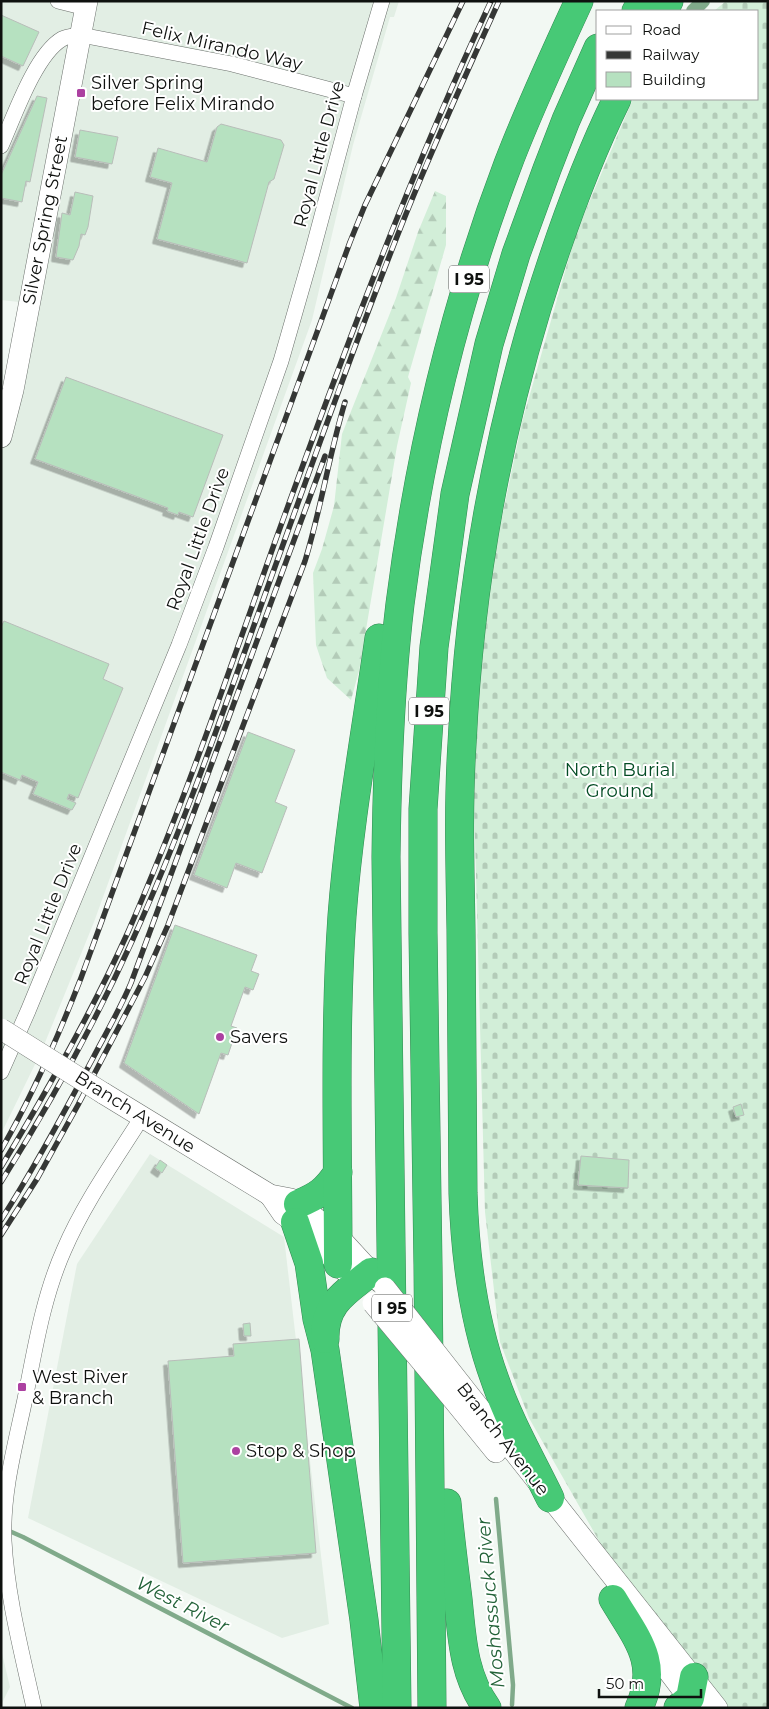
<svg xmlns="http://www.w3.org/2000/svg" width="769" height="1709" font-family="Montserrat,sans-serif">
	<defs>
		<pattern id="forest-firs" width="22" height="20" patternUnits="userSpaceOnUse" patternTransform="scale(1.25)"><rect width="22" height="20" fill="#d2eed8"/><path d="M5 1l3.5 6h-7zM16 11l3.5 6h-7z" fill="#b3cbb8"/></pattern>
		<pattern id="cemetery-stones" width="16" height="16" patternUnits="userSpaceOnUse" patternTransform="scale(1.25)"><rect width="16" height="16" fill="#d2eed8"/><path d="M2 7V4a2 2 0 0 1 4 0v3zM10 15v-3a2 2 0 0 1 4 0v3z" fill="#b3cbb8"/></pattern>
		<filter id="shadow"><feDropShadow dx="-4.5" dy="4.5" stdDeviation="0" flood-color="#0004"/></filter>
	</defs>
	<rect width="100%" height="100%" fill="#f2f8f3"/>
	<g fill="#e2eee4">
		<polygon points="1,1 399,1 394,17 390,17 353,145 312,320 94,922 42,1050 1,1134 1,440 28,303 1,300"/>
		<polygon points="150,1154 284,1237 329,1624 282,1638 28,1518 77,1264"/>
		<polygon points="1,1649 10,1687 1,1705"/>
	</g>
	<polygon fill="url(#forest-firs)" points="435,191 446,196 446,245 408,377 411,383 397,446 359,671 351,700 327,678 316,645 313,573 322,549 334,506 342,434 396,298 418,232"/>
	<polygon fill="url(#cemetery-stones)" points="726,1 768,1 768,1708 722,1708 615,1569 529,1418 500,1342 485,1212 472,727 484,603 522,422 576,233 633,99 758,99 758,11 714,11"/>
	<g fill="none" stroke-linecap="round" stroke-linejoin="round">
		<g stroke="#80aa8a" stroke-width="4.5">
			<polyline points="496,1499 513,1685 512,1705"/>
			<polyline points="7,1530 23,1537 352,1708"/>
		</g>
		<polyline stroke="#80aa8a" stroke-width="14" points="693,11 703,1"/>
	</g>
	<g fill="#b6e1c0" stroke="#b8bdb9" filter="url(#shadow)">
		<polygon points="1,15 39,32 23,66 1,56"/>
		<polygon points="37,96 47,98 30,182 26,181 22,202 1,198 1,175"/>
		<polygon points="221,124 281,140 284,145 274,179 269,182 247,263 157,239 172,183 150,177 158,148 207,162 217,127"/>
		<polygon points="80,130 118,137 112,164 75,157"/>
		<polygon points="75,192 93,196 88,227 85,235 81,234 79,246 73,260 56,257 62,213 70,215"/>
		<polygon points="66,377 223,435 193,517 179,512 178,515 167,511 168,508 35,459"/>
		<polygon points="4,621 109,664 103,679 123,688 78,798 69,794 67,799 76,803 72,810 33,794 38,782 22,775 20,780 1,772 1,627"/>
		<polygon points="248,732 295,750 275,802 287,807 262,873 236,863 227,888 194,875"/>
		<polygon points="175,925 257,955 251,971 259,974 253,990 245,987 231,1026 237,1028 228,1055 221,1053 199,1114 124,1063"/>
		<polygon points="741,1104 744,1115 736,1117 733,1107"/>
		<polygon points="581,1156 629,1160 628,1188 578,1185"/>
		<polygon points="160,1160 167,1165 162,1173 155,1168"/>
		<polygon points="250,1323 251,1336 244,1336 243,1324"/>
		<polygon points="299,1339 316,1553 183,1563 168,1361 234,1356 233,1344"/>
	</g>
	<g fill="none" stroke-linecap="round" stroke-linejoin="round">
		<defs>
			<g id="minor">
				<polyline points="58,1 86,8"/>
				<path d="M1,146c13,-29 34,-91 61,-107 5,-3 13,-3 19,-4l151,29 122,32"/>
				<polyline points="1,1072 28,1011 179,645 216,547 281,361 312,253 354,96 382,1"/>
				<path d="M34,1708c-12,-55 -27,-111 -30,-167 -2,-48 11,-95 21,-142 10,-50 18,-102 39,-149 20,-47 51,-90 78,-133"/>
			</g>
			<g id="secondary">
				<polyline points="1,437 13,390 87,1"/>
				<polyline points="103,1093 270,1195 291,1199 336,1234 380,1282"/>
				<polyline points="270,1195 283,1214 302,1227 345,1271"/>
				<polyline points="462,1386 717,1708"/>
				<polyline points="452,1398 496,1452"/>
				<polyline points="641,1635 695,1706"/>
			</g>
			<g id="motorway">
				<polyline points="636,11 643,1"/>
				<polyline points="663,11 669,1"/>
				<path d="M298,1204c20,-8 28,-14 40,-32"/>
				<polyline points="295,1222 309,1263 317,1319 325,1350 364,1620 374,1708"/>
				<path d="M338,1264c0,-116 -4,-233 4,-348 7,-93 24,-186 37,-278"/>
				<path d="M325,1339c-1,-36 21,-47 46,-67"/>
				<path d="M550,1498c-19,-39 -41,-77 -55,-118 -22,-60 -30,-123 -32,-187 -1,-88 -2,-176 -2,-264 -1,-62 -3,-124 1,-185 7,-148 32,-294 75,-436 22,-71 47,-142 80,-209"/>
				<path d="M447,1503c3,32 7,64 11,96 4,38 5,76 29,109"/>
				<path d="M613,1599c23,39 47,63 26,109"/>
				<path d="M397,1708l-11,-851c1,-84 4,-169 14,-253 19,-150 54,-298 108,-440 21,-55 46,-109 71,-163"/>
				<polyline points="432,1708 428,1265 423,933 423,809 434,647 455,494 489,344 516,254 547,169 566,120 598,48"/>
				<polyline points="678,1708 690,1698 694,1677"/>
			</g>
		</defs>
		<use href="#minor" stroke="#6b706c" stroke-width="16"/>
		<use href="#secondary" stroke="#6b706c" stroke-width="22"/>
		<use href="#motorway" stroke="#338952" stroke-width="29"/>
		<use href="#minor" stroke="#fff" stroke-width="15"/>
		<use href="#secondary" stroke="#fff" stroke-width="21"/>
		<use href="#motorway" stroke="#47c976" stroke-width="28"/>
		<defs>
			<g id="rail">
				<path d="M1,1150c32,-55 57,-113 80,-172l269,-736 15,-37 98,-204"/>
				<path d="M1,1167c46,-76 90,-153 127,-235 56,-128 101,-261 148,-393 66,-182 133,-363 215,-538"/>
				<path d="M1,1182c49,-78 94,-159 132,-243 57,-126 100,-257 147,-386 41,-114 81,-227 126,-339 29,-72 61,-142 93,-213"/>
				<path d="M1,1220c34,-53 63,-107 92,-162 13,-25 27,-49 38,-75l194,-527"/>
				<path d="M1,1235l36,-56 41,-74 67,-128 23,-52 137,-364c16,-52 24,-106 40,-159"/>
			</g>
		</defs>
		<use href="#rail" stroke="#353735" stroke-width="5.5"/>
		<use href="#rail" stroke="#fff" stroke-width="4" stroke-dasharray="11" stroke-linecap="butt"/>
		<defs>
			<g id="secondary-bridge">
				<polyline points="1,1029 103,1093"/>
				<polyline points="385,1288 462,1386"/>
				<polyline points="373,1303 452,1398"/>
			</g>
		</defs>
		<use href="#secondary-bridge" stroke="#6b706c" stroke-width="22" stroke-linecap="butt"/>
		<use href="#secondary-bridge" stroke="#fff" stroke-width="21"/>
	</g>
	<g fill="#ac41a1" stroke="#fff" stroke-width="2">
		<rect x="76" y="88" width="10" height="10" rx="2.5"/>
		<circle cx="220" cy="1037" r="5"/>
		<rect x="17" y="1382" width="10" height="10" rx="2.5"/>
		<circle cx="236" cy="1451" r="5"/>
	</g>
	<g text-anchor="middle" stroke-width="4" stroke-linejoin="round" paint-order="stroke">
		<g fill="#fff" stroke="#575857" stroke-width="1">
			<rect x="449" y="265.5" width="40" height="27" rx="4"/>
			<rect x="409" y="697.5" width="40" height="27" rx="4"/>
			<rect x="372" y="1294.5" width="40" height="27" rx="4"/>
		</g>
		<g font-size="16" font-weight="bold" fill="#0f110f">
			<text x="469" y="285">I 95</text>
			<text x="429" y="717">I 95</text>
			<text x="392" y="1314">I 95</text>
		</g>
		<g font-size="18" fill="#0f110f" stroke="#fff">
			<text transform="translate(222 46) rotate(13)" y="6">Felix Mirando Way</text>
			<text transform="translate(319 154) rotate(-75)" y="6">Royal Little Drive</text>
			<text transform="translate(45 220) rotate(-79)" y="6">Silver Spring Street</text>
			<text transform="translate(198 539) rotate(-70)" y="6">Royal Little Drive</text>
			<text transform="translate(48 914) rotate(-68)" y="6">Royal Little Drive</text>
			<text transform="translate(135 1112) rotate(32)" y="6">Branch Avenue</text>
			<text transform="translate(503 1439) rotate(52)" y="6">Branch Avenue</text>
		</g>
		<g font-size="18" fill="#0f110f" stroke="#fff" text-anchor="start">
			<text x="91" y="89">Silver Spring<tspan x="91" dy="21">before Felix Mirando</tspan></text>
			<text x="230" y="1043">Savers</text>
			<text x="32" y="1383">West River<tspan x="32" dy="21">&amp; Branch</tspan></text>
			<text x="246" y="1457">Stop &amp; Shop</text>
		</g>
		<g font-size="18" fill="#034c24" stroke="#fff">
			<text x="620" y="776">North Burial<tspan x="620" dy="21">Ground</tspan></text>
		</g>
		<g font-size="19" font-style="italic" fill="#226238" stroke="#fff">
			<text transform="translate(490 1603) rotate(-95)" y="7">Moshassuck River</text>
			<text transform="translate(183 1604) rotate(27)" y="7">West River</text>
		</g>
	</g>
	<rect width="769" height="1709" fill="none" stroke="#0f110f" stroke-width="5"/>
	<rect x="596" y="10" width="162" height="90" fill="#ffffff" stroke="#9fa09f"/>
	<rect x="606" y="26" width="25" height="8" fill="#ffffff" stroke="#9fa09f"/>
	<text x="642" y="35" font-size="15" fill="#0f110f">Road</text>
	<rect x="606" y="51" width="25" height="8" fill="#353735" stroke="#9fa09f"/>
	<text x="642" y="60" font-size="15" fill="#0f110f">Railway</text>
	<rect x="606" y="72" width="25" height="15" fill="#b6e1c0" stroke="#9fa09f"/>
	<text x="642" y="85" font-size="15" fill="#0f110f">Building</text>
	<path d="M599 1689v8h102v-8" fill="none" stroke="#0f110f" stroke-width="2.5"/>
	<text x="606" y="1689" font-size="15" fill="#0f110f" stroke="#ffffff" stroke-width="4" paint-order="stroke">50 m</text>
</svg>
